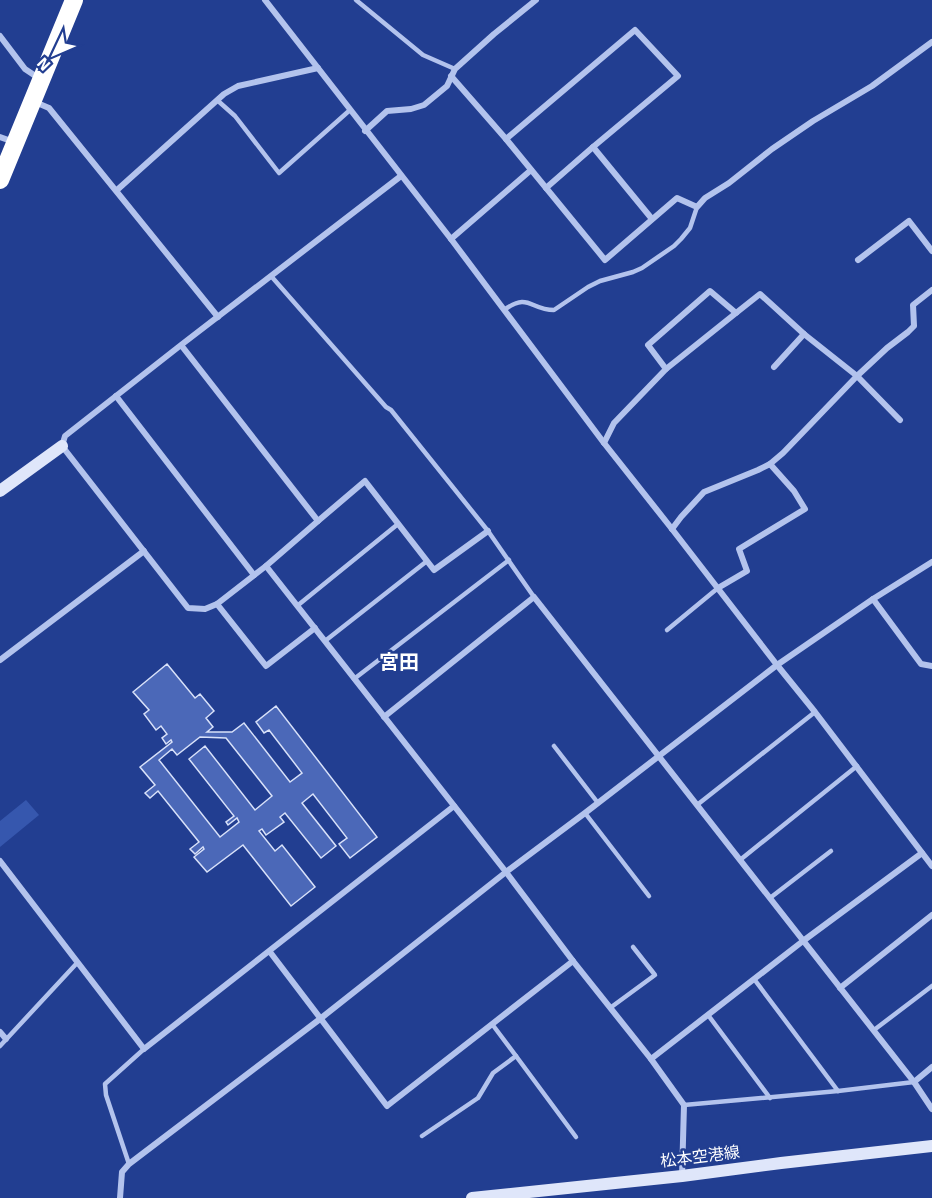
<svg xmlns="http://www.w3.org/2000/svg" width="932" height="1198" font-family="Signika,'Noto Sans JP',sans-serif">
	<rect width="100%" height="100%" fill="#223e91"/>
	<polygon fill="#3657ae" points="26,800 39,815 0,847 0,821"/>
	<path fill="#4b68b8" stroke="#d8e1f9" stroke-width="1.5" fill-rule="evenodd" d="M167,664l28,34 5,-4 14,17 -8,7 7,9 -6,5h25l12,-9 46,59 12,-9 -33,-43 -5,3 -8,-11 20,-16 101,131 -27,21 -11,-14 8,-6 -34,-44 -11,9 34,43 -15,12 -36,-45 -5,4 4,5 -18,13 -4,-6 -3,2 16,20 7,-6 33,42 -24,19 -48,-61 -36,27 -13,-15 10,-8 -1,-2 -8,7 -5,-5 9,-7 -41,-51 -8,7 -5,-5 10,-8 -15,-18 32,-25 -1,-2 -5,4 -4,-6 5,-4 -6,-8 -5,4 -12,-16 5,-4 -16,-18zM200,737l26,1 46,58 -17,14 -50,-64 -16,13 45,57 -8,6 2,3 9,-7 2,4 -19,15 -61,-77 13,-11 5,6z"/>
	<g fill="none" stroke-linecap="round" stroke-linejoin="round">
		<g stroke="#b3c3ed" stroke-width="4.5">
			<polyline points="356,0 423,55 455,69"/>
			<polyline points="217,100 235,116 279,173 350,110"/>
			<polyline points="271,276 386,407 391,410 488,531 534,597"/>
			<path d="M504,310c25,-18 26,0 50,0l34,-23 12,-6 33,-9 9,-4 32,-22 7,-7 9,-11 7,-21"/>
			<polyline points="297,606 398,524"/>
			<polyline points="667,630 718,588"/>
			<polyline points="325,641 427,561"/>
			<polyline points="354,679 509,560"/>
			<polyline points="554,746 598,803"/>
			<polyline points="697,805 815,712"/>
			<polyline points="585,813 649,896"/>
			<polyline points="740,860 857,766"/>
			<polyline points="770,898 831,851"/>
			<polyline points="754,979 838,1091"/>
			<polyline points="610,1008 655,975 633,947"/>
			<polyline points="708,1015 770,1098"/>
			<polyline points="874,1030 932,986"/>
			<polyline points="0,1046 77,963"/>
			<polyline points="516,1056 576,1137"/>
			<polyline points="684,1105 838,1091 914,1082"/>
			<polyline points="422,1136 478,1098 493,1073 516,1056 492,1024"/>
			<polyline points="129,1164 106,1095 105,1084 144,1049"/>
		</g>
		<g stroke="#b3c3ed" stroke-width="6">
			<polyline points="265,0 451,239 604,443 672,529 777,665 815,712 932,866"/>
			<polyline points="0,36 25,69 40,79"/>
			<polyline points="451,76 506,139 605,260 677,198 697,207 705,198 729,183 772,149 813,121 872,86 932,42"/>
			<polyline points="35,102 49,108 218,317"/>
			<polyline points="365,131 387,111 411,109 424,105 447,86 455,69 494,34 536,0"/>
			<polyline points="0,137 14,142"/>
			<polyline points="506,139 635,30 678,76 593,147 652,219"/>
			<polyline points="546,188 593,147"/>
			<polyline points="117,190 224,94 238,86 318,68"/>
			<polyline points="451,239 531,170"/>
			<polyline points="858,260 909,221 932,251"/>
			<polyline points="181,345 318,521 266,566 217,604 205,609 188,608 62,446 65,436 181,345 401,176"/>
			<polyline points="774,367 804,334"/>
			<polyline points="666,369 736,313"/>
			<polyline points="116,396 254,575"/>
			<polyline points="604,443 614,423 666,369 648,345 710,291 736,313 760,294 804,334 857,376 900,420"/>
			<polyline points="318,521 365,481 434,570 488,531"/>
			<polyline points="672,529 681,517 704,492 758,470 770,464 783,453 857,376 887,348 908,332 914,326 913,305 932,290"/>
			<polyline points="266,566 506,872 573,961 651,1059 684,1105 682,1176"/>
			<polyline points="718,588 747,571 739,549 805,509 794,491 770,464"/>
			<polyline points="873,599 921,664 932,666"/>
			<polyline points="217,604 266,666 315,628"/>
			<polyline points="0,660 144,551"/>
			<polyline points="384,717 534,597 914,1082 932,1109"/>
			<polyline points="0,861 144,1049 454,806"/>
			<polyline points="270,952 387,1106 573,961"/>
			<polyline points="840,988 932,915"/>
			<polyline points="0,1032 6,1039"/>
			<polyline points="651,1059 803,941 922,853"/>
			<polyline points="914,1082 932,1067"/>
			<polyline points="120,1198 122,1172 129,1164 320,1019 506,872 585,813 777,665 873,599 932,562"/>
		</g>
		<g stroke="#dfe6fa" stroke-width="12">
			<polyline points="0,491 62,446"/>
			<polyline points="472,1198 682,1176 781,1163 932,1146"/>
		</g>
		<polyline stroke="#fff" stroke-width="18" points="0,180 74,0"/>
	</g>
	<g text-anchor="middle" stroke-width="5" stroke-linejoin="round" paint-order="stroke">
		<g font-size="16" fill="#fff" stroke="#223e91">
			<text transform="translate(700 1156) rotate(-7)" y="6">松本空港線</text>
		</g>
		<g font-size="20" font-weight="bold" fill="#fff" stroke="#223e91">
			<text x="399" y="669">宮田</text>
		</g>
	</g>
	<g transform="translate(54 54) rotate(226)" stroke="#223e91" stroke-width="4.5" paint-order="stroke">
	<path d="M0-4.5L10 22L0 15L-10 22Z" fill="#ffffff"/>
	<text y="-9" font-size="16" font-weight="bold" text-anchor="middle" fill="#ffffff">N</text>
	</g>
</svg>
